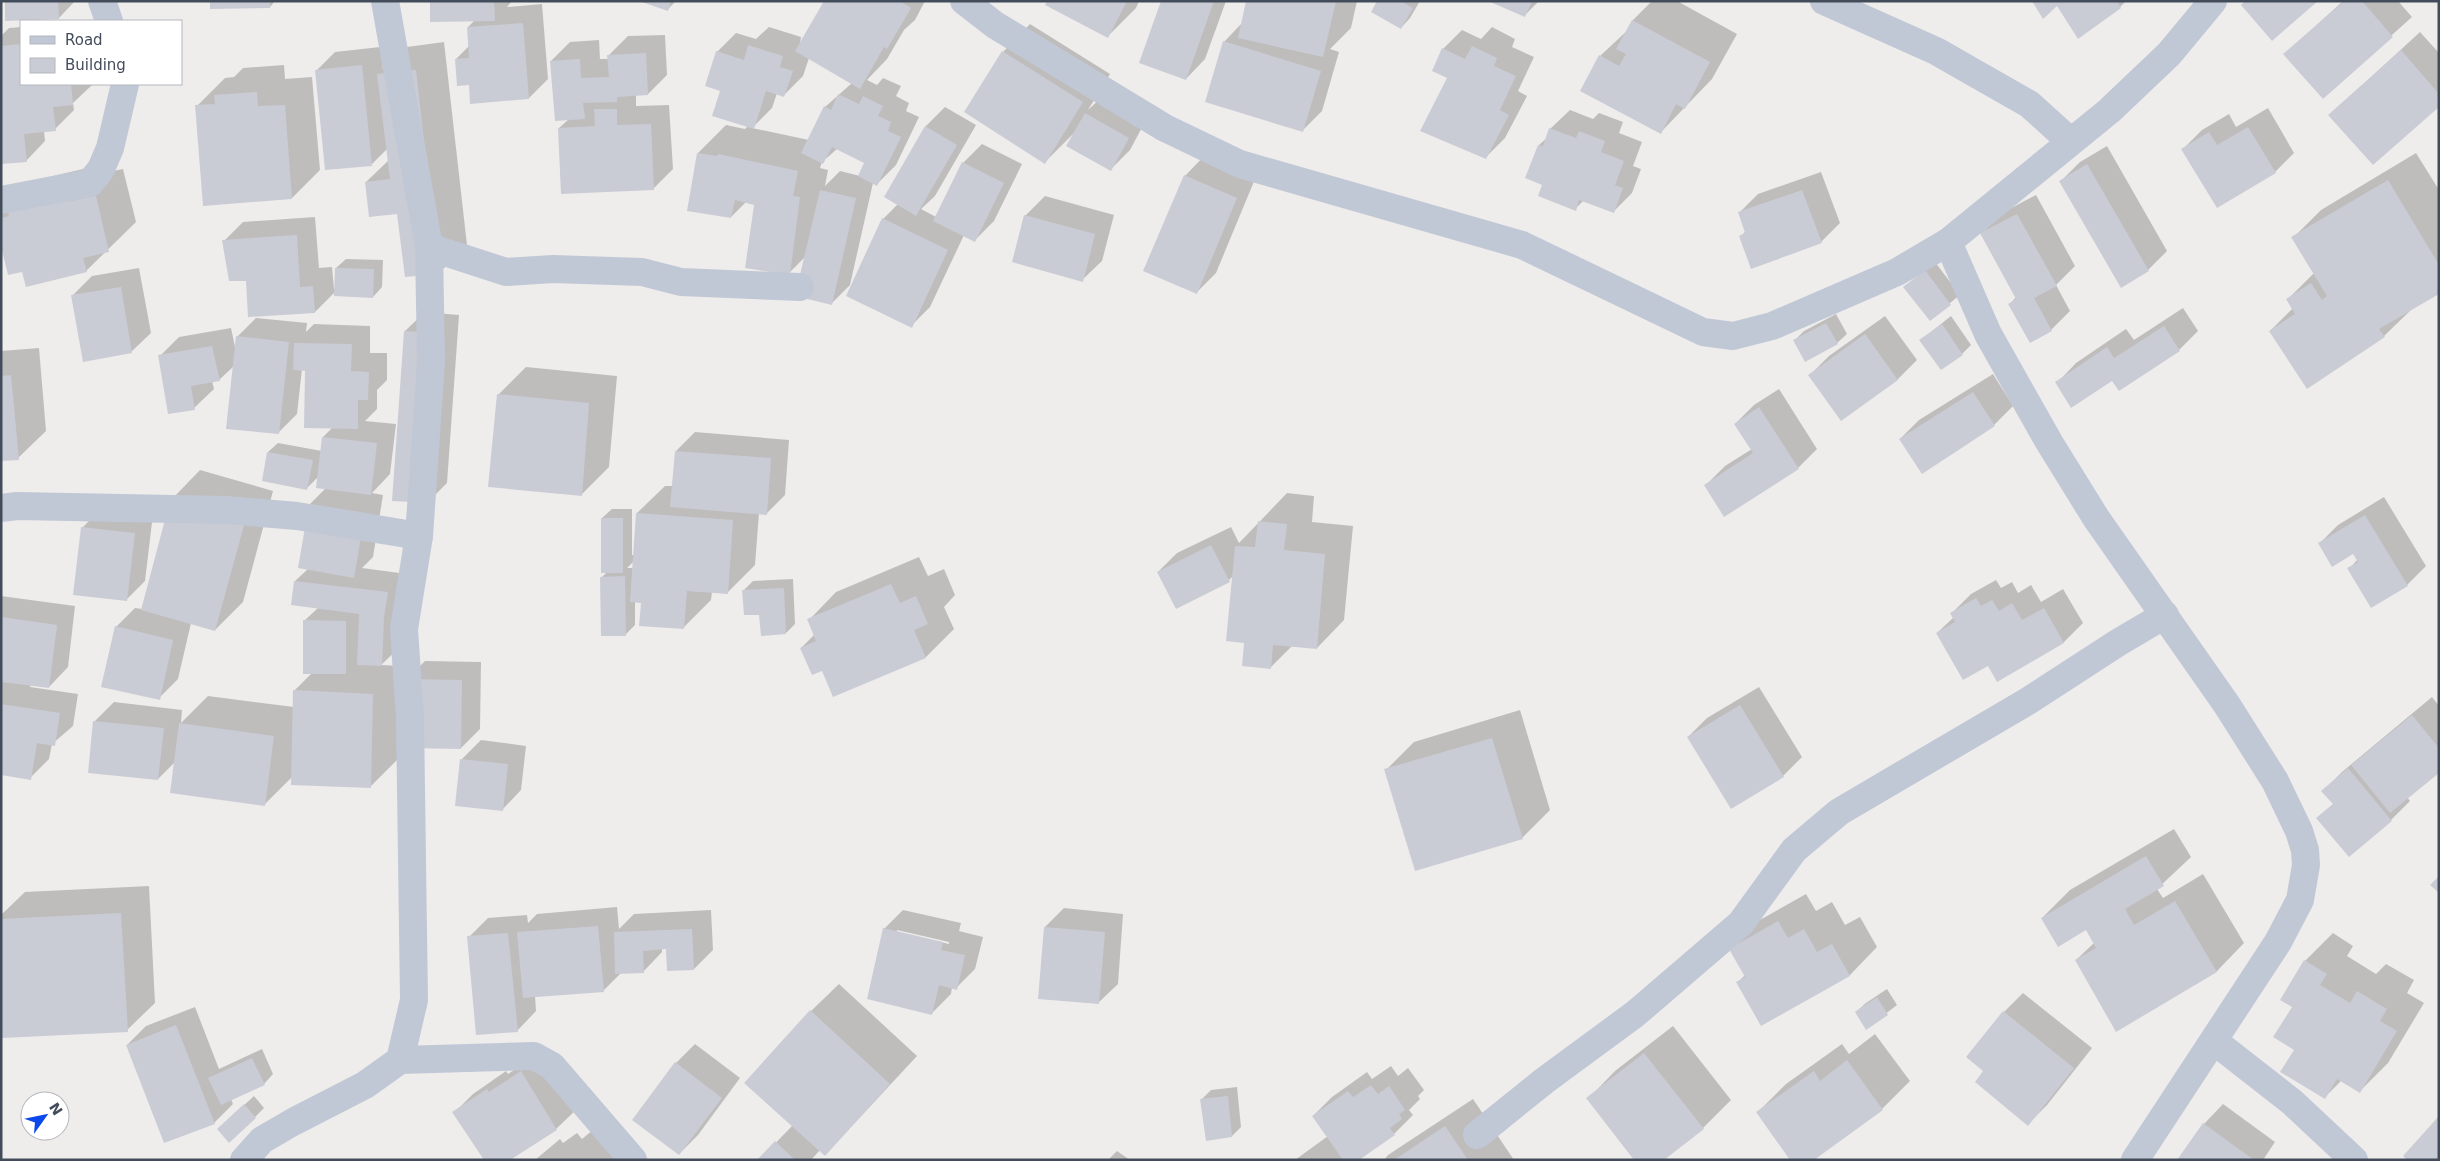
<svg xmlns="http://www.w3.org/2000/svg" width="2440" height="1161" font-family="'DejaVu Sans',sans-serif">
	<rect width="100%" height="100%" fill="#efecec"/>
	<g fill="#0003" fill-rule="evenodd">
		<polygon points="6,1 75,1 59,18"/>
		<polygon points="212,1 275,1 270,7"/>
		<polygon points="431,1 512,1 507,7 542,4 548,79 529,98 470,84 456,59 469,46 468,27 475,20"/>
		<polygon points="642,1 676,1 668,9"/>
		<path d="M825,1h100l-10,19 -11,10 -17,29 -20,21 10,5 6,-7 18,8 -5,10 13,7 -3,8 13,6 -23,48 -19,19 -4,-1 -23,102 -19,19 -26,-47 -16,16 -34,-69 -9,-2 -15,15 -33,-64 28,-28 19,4 3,-3 -26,-35 -5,-39 19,-19 20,6 13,-12 32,10 -1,6zM809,58l43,25 -27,24 -16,33 -57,-12 20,-20 5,-15 7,2 19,-19zM837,149l29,14 -6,13 -20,-5 -15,15 3,-16 -8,-2 2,-6z"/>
		<polygon points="1048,1 1139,1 1136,8 1108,36"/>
		<polygon points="1162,1 1226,1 1205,59 1186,79"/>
		<polygon points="1247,1 1357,1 1351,28 1330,49 1339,52 1322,111 1303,130 1224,42 1242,23"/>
		<polygon points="1379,1 1420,1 1410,18 1401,28"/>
		<polygon points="1491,1 1539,1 1524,16"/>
		<polygon points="1652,1 1677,1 1737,34 1712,79 1661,132 1600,56 1629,29 1633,20"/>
		<polygon points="2034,1 2126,1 2120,7"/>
		<polygon points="2343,1 2398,1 2412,17 2323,97 2285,54"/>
		<polygon points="1030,24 1110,74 1088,110 1105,94 1147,118 1130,150 1111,169 1074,133 1045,162 1003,52"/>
		<polygon points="21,27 21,84 92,85 73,103 74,110 55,129 44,131 45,141 26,161 1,157 1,36 9,28"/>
		<polygon points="1492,27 1515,39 1512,47 1534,57 1518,91 1527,96 1505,138 1486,157 1449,77 1443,49 1462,30 1481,39"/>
		<polygon points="2420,32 2439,53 2439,105 2330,115"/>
		<polygon points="665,35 667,75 648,94 636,95 636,106 669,105 673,169 654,188 559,128 569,119 551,61 570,42 599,40 600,59 609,59 609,55 628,36"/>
		<polygon points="444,42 467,245 439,273 398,213 366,182 389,160 387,149 372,164 316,71 335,52 380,47 383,70 407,47"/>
		<polygon points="284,65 285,79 312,77 320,170 292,198 197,106 225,78 234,77 243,68"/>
		<polygon points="945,107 976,125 935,196 921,209 936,217 963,163 982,144 1022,164 994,221 975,240 964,235 930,307 911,326 883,219 898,204 926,126"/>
		<polygon points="2268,108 2294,153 2275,172 2183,149 2202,130 2229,114 2236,127"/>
		<polygon points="1570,110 1593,119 1599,113 1623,122 1619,133 1642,142 1633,166 1641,169 1632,193 1613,212 1584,200 1575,209 1544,184 1539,145 1548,137 1550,129"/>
		<polygon points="2107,146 2167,251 2148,270 2121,286 2061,181 2080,162"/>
		<polygon points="2416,153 2439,190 2439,292 2412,309 2384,336 2270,331 2293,308 2288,299 2314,273 2293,238 2321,210"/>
		<polygon points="1204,156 1255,179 1216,273 1197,292 1145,270 1185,176"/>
		<polygon points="96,166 98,174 123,169 136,222 86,271 23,270 1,240 1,215 36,180"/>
		<polygon points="1821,172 1840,223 1821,242 1741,236 1746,231 1739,213 1758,194"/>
		<polygon points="2036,195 2075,266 2056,285 2070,311 2051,330 2010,304 2016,297 1981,234 2000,214"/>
		<polygon points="1045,196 1114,215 1102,261 1082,280 1025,216"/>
		<polygon points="315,217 319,268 332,267 334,289 335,289 336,268 346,259 383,260 382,287 373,297 335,292 315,312 247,279 224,241 243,222"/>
		<polygon points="1935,262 1960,295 1930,319 1905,287"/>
		<polygon points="139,268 151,333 131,352 73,295 92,276"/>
		<polygon points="2183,308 2198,331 2179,350 2112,379 2057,383 2076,363 2126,329 2134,340"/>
		<polygon points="425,312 459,315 447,483 428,502 405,331"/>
		<polygon points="1836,314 1847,334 1837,343 1794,341 1804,331"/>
		<polygon points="1885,316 1917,360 1898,379 1841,420 1810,375 1829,356"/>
		<polygon points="1951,316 1971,345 1962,354 1921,340"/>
		<polygon points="256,318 307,323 306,332 314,324 370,326 370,353 387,353 387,380 377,390 377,409 365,421 396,424 390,474 372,493 383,495 373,557 362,568 407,574 401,646 381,665 401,666 399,758 371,786 292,777 264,805 175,762 158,779 95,721 114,702 182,710 181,723 208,696 294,707 294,691 312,673 304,621 318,608 295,581 308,569 310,504 326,488 319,476 307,488 268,452 278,443 322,451 323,437 333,427 306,370 302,369 297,414 278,433 234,366 219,380 212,381 214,389 194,408 160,356 179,337 231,328 235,347 237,337"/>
		<polygon points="39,348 46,431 18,458 1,460 1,351"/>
		<polygon points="526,367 617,376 609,467 581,495 498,395"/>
		<polygon points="1993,374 2013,406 1994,425 1900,439 1919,420"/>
		<polygon points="1779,389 1817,449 1798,468 1706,485 1725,466 1752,449 1735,424 1754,405"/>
		<path d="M695,432l94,8 -4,55 -19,19 -7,-1 -4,52 -28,28 -15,-1 -1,8 -28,28 -41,-26 -7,-1v24l-10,10 -23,-58 5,-5 -5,-54 10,-9h20v46h2l3,-42 28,-27h8l3,-35zM634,561l-1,7h-6z"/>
		<polygon points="200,470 273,491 243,602 215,630 191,623 178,679 159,698 116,627 135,608 142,609 173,498"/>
		<polygon points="1287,493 1314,496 1312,522 1353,526 1344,620 1317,648 1292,646 1271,667 1246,641 1233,576 1229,580 1158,572 1177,553 1231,527 1239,543"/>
		<polygon points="2384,497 2426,566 2407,585 2349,569 2358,559 2353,552 2319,544 2338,525"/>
		<polygon points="102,508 153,514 145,581 126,600 83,527"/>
		<polygon points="919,557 928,576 944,569 955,595 944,607 954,629 926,657 834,696 823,670 801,648 815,634 809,620 836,592"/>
		<polygon points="793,579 795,624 786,633 761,613 743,591 753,581"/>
		<polygon points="1996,580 2001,588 2012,582 2018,593 2031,585 2041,602 2063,589 2083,623 2064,642 1998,680 1988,664 1937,633 1954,617 1952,613 1971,594"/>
		<polygon points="1,596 75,606 68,667 49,687 31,684 30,687 78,694 73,726 52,744 49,759 30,778 1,774"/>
		<polygon points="425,661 481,662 480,729 461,748 406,680"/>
		<polygon points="1759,687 1802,757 1783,776 1688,737 1707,718"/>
		<polygon points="2432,697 2439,706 2439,771 2407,797 2410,801 2391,820 2349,855 2318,818 2334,803 2323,791 2342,772"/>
		<polygon points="1520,710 1550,810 1522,838 1386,770 1414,742"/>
		<polygon points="481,740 526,746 521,790 502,810 462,759"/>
		<polygon points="2174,829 2191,857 2157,889 2163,898 2203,874 2244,943 2217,971 2117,1030 2076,960 2094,943 2086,929 2042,918 2070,890"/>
		<polygon points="149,886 155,1003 127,1030 3,1036 1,915 25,892"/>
		<polygon points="1806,894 1816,911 1832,902 1845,925 1860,917 1877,947 1850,975 1762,1024 1738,982 1745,975 1730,949 1758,921"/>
		<polygon points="617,907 619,929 634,914 711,910 713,950 694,969 667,948 662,948 662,952 643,972 622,972 604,990 535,996 536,1011 517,1031 469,937 488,918 527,915 528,923 537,914"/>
		<polygon points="1064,908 1123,914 1118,984 1098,1003 1045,927"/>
		<path d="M903,910l58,13 -2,8 24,6 -8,32 -19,19 -4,-1 -1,7 -19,19 -48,-84zM897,930l52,12v2l-52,-12z"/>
		<polygon points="2333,933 2353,946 2347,956 2376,974 2386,964 2414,980 2407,993 2424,1003 2388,1063 2360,1091 2342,1080 2325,1097 2296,1050 2293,1006 2305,961"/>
		<polygon points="839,984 917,1056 825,1155 820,1150 811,1160 759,1160 793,1125 811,1011"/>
		<polygon points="1887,989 1897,1005 1867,1028 1856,1012 1866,1003"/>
		<polygon points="2023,993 2092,1048 2047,1105 2028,1124 1985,1071 2004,1012"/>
		<polygon points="195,1007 219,1069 262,1049 273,1074 264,1084 231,1099 233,1104 214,1123 127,1045 146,1026"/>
		<polygon points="1673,1026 1731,1100 1703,1128 1588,1099 1615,1071"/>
		<polygon points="1875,1034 1910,1081 1882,1109 1758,1112 1786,1084 1842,1044 1849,1054"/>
		<polygon points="695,1044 740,1078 698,1135 679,1154 676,1063"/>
		<polygon points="540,1053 576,1110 556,1129 509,1160 454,1113 473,1094 506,1071 508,1074"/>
		<polygon points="1391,1066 1398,1076 1408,1068 1424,1090 1418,1096 1420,1099 1409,1110 1413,1115 1394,1134 1357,1160 1295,1160 1328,1136 1313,1116 1332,1097 1367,1072 1372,1079"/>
		<polygon points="1237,1087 1241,1127 1232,1136 1201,1100 1211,1090"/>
		<polygon points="254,1096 264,1108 255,1117 228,1120"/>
		<polygon points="1473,1099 1514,1160 1384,1160 1388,1155"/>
		<polygon points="2223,1104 2275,1142 2263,1160 2178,1160 2204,1124"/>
		<polygon points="599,1125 631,1160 535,1160 560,1139 563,1143 577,1133 582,1139"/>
		<polygon points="1117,1151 1130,1160 1108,1160"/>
	</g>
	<g fill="#caccd5">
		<polygon points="5,1 58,1 59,19 5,21"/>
		<polygon points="210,1 270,1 270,8 210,9"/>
		<polygon points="430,1 494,1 495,21 430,22"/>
		<polygon points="639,1 671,1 668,11"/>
		<polygon points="824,1 900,1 911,8 887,49 884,47 860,89 795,51"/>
		<polygon points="1047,1 1127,1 1108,38 1045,5"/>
		<polygon points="1161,1 1214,1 1186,80 1139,63"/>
		<polygon points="1246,1 1336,1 1323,57 1238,38"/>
		<polygon points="1377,1 1401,1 1413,8 1401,29 1371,12"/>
		<polygon points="1488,1 1532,1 1525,17"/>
		<polygon points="2032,1 2117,1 2121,8 2078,39 2057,6 2043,19"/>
		<polygon points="2245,1 2318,1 2272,41 2241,5"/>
		<polygon points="2344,1 2362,1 2393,37 2323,99 2283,54"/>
		<polygon points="1632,20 1710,62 1685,109 1676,104 1661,134 1580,91 1599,55 1619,66 1626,54 1616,49"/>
		<polygon points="523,23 529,99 470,104 469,85 457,86 455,59 469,58 467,27"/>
		<polygon points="1223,41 1321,71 1303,132 1205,102"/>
		<polygon points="21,44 21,84 71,84 73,105 53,107 56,131 24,134 27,162 1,164 1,46"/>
		<polygon points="748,45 783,56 780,67 793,71 784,97 766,91 754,129 712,116 720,91 705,86 716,51 744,60"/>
		<polygon points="1472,46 1497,58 1494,66 1516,76 1500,110 1509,115 1486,159 1420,131 1447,78 1432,71 1442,48 1465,59"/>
		<polygon points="2401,50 2439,94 2439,107 2373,165 2328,115"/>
		<polygon points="1002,51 1083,102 1045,164 964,112"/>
		<polygon points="646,53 648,95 617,97 617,102 583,103 585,119 555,121 550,61 580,59 581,78 609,77 607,55"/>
		<polygon points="362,65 372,166 325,170 315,70"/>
		<polygon points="416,70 439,274 405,277 397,214 369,217 365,182 390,179 377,74"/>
		<polygon points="257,92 258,106 285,105 292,199 203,206 195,105 215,104 214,95"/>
		<polygon points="838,94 859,104 863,96 883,106 878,116 891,122 888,131 901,137 877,186 858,176 864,163 832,147 823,164 801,153 824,106 831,110"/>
		<polygon points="594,109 617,109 617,125 651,124 654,190 561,194 558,128 595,126"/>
		<polygon points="1085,113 1129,138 1111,171 1066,146"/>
		<polygon points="925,126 957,145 916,216 884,197"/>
		<polygon points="2248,127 2276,173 2217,208 2181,149 2209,132 2217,145"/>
		<polygon points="1549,128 1576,138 1579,131 1605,141 1601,152 1624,161 1615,185 1623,188 1614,213 1579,200 1576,211 1538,196 1542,185 1525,178 1538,145 1543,146"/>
		<polygon points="697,153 717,156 718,154 798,171 793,196 800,197 790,275 745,268 754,205 735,200 731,218 687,211"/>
		<polygon points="962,162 1004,183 975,242 933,221"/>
		<polygon points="2087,164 2149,271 2121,288 2059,181"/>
		<polygon points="1184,175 1237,198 1197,294 1143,271"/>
		<polygon points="2388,180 2439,265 2439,294 2379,329 2385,337 2307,389 2269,331 2295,314 2286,299 2311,283 2322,300 2327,296 2291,237"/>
		<polygon points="820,190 856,198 832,305 795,296"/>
		<polygon points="1802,190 1822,243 1751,269 1739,236 1745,233 1738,212"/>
		<polygon points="69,193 71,201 96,196 109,252 83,258 87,272 26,287 22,272 8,275 1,246 1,218 9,216 7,207"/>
		<polygon points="2017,214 2057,286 2034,298 2052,331 2030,343 2008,304 2016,299 1980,233"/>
		<polygon points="1024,215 1095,234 1083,282 1012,262"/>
		<polygon points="882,218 948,250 912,328 846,296"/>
		<polygon points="297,235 300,287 313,286 315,313 248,317 246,281 229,281 222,240"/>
		<polygon points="335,268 374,269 373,298 334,296"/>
		<polygon points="1925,270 1951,305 1930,321 1903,287"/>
		<polygon points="121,287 132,353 83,362 71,295"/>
		<polygon points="1826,323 1838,344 1805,362 1793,340"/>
		<polygon points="1942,324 1963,355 1941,370 1919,340"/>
		<polygon points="2164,326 2180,351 2119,391 2112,381 2071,408 2055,382 2107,347 2114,358"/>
		<polygon points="404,331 440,333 428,503 392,501"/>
		<polygon points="1865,334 1898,380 1841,421 1808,375"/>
		<polygon points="236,336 289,342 279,434 226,429"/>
		<polygon points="294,343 352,344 351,371 369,372 368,400 358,400 358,429 304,428 305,371 293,370"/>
		<polygon points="212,346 220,381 191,386 195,410 168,414 158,355"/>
		<polygon points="11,375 19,460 1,461 1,376"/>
		<polygon points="1973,392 1995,426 1922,474 1899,439"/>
		<polygon points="497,394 589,403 582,496 488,487"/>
		<polygon points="1759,407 1799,469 1724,517 1704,485 1753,453 1734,424"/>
		<polygon points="322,437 377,443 371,495 316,488"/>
		<polygon points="675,451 771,458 767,515 670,507"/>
		<polygon points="267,452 313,460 307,490 262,481"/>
		<polygon points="171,497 246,518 215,631 141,610"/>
		<polygon points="309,504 365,513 354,578 298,568"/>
		<polygon points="636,513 733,520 728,594 687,591 684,629 639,626 641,603 630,602"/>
		<polygon points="2365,515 2408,586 2371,608 2347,568 2358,562 2353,554 2332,567 2318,543"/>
		<rect x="601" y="518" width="22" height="55"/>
		<polygon points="1258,521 1287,524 1284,550 1325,554 1317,649 1273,645 1271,669 1242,666 1244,643 1226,641 1235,546 1255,547"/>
		<polygon points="81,527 135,533 127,601 73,595"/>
		<polygon points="1211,545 1230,582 1176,609 1157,572"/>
		<polygon points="625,576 626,636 601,636 600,577"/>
		<polygon points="294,581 388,592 384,617 382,666 357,665 359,614 291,605"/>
		<polygon points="891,584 900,603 916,596 928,624 914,630 926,658 833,697 822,671 812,675 800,648 816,641 807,619"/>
		<polygon points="784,588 786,634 761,636 759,615 744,615 742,590"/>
		<polygon points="1976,598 1981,606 1992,600 1999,611 2012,603 2022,620 2044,608 2064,643 1997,682 1988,666 1963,680 1936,633 1955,622 1950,613"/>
		<polygon points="1,617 57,625 49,688 1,682"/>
		<polygon points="303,620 346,621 346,674 303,674"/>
		<polygon points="115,626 173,640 160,700 101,687"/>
		<polygon points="405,679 462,680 461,749 404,748"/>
		<polygon points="293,690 373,694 371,788 291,785"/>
		<polygon points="1,704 60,713 55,746 37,743 31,780 1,775"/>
		<polygon points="1740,705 1784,777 1731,809 1687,737"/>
		<polygon points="2412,715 2439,748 2439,773 2390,813 2351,765"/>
		<polygon points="93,721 164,728 158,780 88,773"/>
		<polygon points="179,723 274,736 265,806 170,793"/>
		<polygon points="1492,738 1523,839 1415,871 1384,769"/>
		<polygon points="460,759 508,764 503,811 455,806"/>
		<polygon points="2348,768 2392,821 2349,857 2316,818 2333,804 2321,791"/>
		<polygon points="2146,856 2164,886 2125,909 2134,925 2175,901 2217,972 2116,1032 2075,960 2096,948 2086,930 2058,947 2041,918"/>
		<polygon points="2439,876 2439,893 2430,885"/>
		<polygon points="121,913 128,1032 2,1038 1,919"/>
		<polygon points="1778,921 1788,938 1804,929 1817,952 1832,944 1850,976 1761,1026 1736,982 1745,977 1729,949"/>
		<polygon points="598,926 604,992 523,998 517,932"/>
		<polygon points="1044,927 1105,932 1099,1004 1038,999"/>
		<polygon points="883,928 943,942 941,950 965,955 957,990 939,985 932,1015 867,999"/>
		<polygon points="692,929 694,970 667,971 666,949 643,951 644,973 615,974 614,932"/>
		<polygon points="508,933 518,1032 476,1035 467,936"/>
		<polygon points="2304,960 2327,974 2320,985 2350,1003 2357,991 2387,1009 2380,1021 2397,1031 2360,1093 2337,1079 2325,1099 2280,1072 2294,1050 2273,1037 2292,1007 2280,1000"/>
		<polygon points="1877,997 1888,1015 1866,1030 1855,1012"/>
		<polygon points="810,1010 890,1084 825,1156 744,1083"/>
		<polygon points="2003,1011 2074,1068 2028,1126 1975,1082 1983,1071 1966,1057"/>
		<polygon points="176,1025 215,1124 164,1143 126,1045"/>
		<polygon points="1644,1053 1704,1129 1664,1160 1634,1160 1586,1098"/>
		<polygon points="252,1058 265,1085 221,1105 208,1078"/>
		<polygon points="1847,1060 1883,1110 1814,1160 1790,1160 1756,1112 1814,1071 1820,1081"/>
		<polygon points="675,1062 722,1098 679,1155 632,1120"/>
		<polygon points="521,1071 557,1130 510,1160 484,1160 452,1112 487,1089 489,1092"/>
		<polygon points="1371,1085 1378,1094 1389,1086 1405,1110 1399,1114 1402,1119 1390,1128 1395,1135 1359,1160 1343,1160 1312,1116 1348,1091 1353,1097"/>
		<polygon points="1228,1096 1232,1137 1206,1141 1200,1099"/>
		<polygon points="244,1104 256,1118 229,1143 217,1129"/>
		<polygon points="2439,1116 2439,1160 2407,1160 2403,1156"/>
		<polygon points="2203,1123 2254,1160 2177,1160"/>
		<polygon points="1445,1126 1468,1160 1394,1160"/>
		<polygon points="775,1141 795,1160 757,1160"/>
	</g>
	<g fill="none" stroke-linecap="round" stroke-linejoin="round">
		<g stroke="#c1c8d5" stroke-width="28">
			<polyline points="102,1 109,21"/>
			<polyline points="964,1 995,25 1165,128 1240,164 1522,245 1703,332 1733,336 1772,326 1897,272 1948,242 2109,111 2169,54 2213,1"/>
			<polyline points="1824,1 1936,51 2029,104 2070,141"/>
			<polyline points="1,200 90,183 101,169 110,148 125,84"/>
			<polyline points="1948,242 1988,334 2049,442 2096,518 2227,705 2275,781 2299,831 2305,850 2306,865 2300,900 2278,942 2135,1160"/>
			<polyline points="429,247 506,272 553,269 642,272 681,282 800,287"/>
			<polyline points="1,508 17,506 226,510 297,516 419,536"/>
			<polyline points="2214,1041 2292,1102 2354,1160"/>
			<polyline points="400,1060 534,1056 552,1066 633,1160"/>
			<polyline points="1477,1135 1544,1081 1635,1014 1741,923 1794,850 1839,812 2028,701 2119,642 2165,615"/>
			<polyline points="244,1160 262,1140 293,1122 365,1085 400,1060 414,1000 410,718 404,629 419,536 431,361 429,247 385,1"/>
		</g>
	</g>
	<rect width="2440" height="1161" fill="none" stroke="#434c5b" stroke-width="5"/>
	<rect x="20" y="20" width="162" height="65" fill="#ffffff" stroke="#b4b7bd"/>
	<rect x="30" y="36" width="25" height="8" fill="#c1c8d5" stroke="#b4b7bd"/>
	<text x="65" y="45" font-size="15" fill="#434c5b">Road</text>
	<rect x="30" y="58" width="25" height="15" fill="#caccd5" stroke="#b4b7bd"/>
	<text x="65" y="70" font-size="15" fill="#434c5b">Building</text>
	<g transform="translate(45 1116) rotate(57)"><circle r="24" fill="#ffffff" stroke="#b4b7bd"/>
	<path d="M0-4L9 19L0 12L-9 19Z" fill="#0a48eb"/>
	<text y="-8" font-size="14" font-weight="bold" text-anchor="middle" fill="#434c5b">N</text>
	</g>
</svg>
